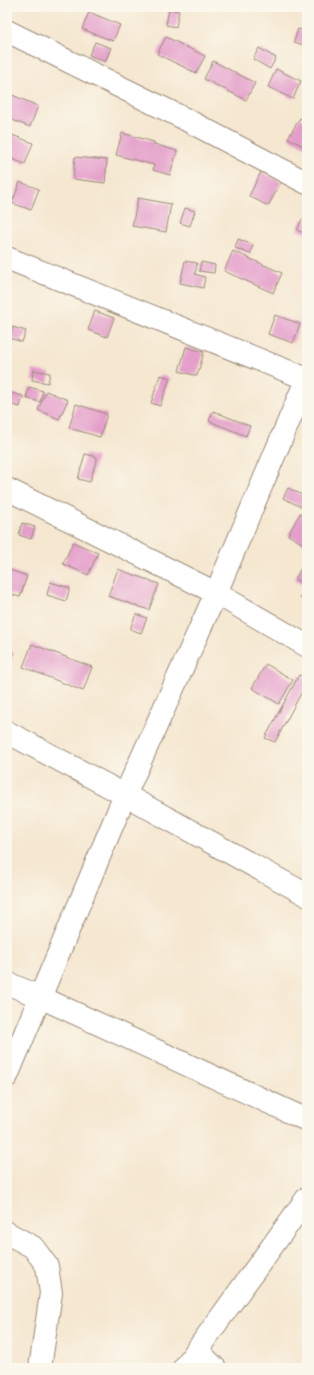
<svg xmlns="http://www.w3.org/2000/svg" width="314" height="1375" font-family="Caveat,sans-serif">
	<rect width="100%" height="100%" fill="#fbf7ec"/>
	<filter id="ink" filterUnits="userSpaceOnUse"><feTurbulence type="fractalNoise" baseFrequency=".025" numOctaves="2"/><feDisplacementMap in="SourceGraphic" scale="8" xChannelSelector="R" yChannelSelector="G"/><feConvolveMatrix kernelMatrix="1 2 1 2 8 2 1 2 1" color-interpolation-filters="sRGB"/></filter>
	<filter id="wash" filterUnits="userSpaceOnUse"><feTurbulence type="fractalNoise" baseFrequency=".012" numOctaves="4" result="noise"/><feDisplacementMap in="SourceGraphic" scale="16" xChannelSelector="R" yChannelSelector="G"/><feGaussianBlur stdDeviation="0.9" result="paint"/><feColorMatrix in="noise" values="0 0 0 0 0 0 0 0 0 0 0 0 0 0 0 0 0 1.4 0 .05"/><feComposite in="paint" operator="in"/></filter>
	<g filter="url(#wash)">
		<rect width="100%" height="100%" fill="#f5e7d0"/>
		<g id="blocks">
			<g fill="#e49eca">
				<polygon points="289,7 303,7 300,13"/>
				<polygon points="169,9 179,11 176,27 166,25"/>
				<polygon points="89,12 120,25 113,41 82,29"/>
				<polygon points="298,29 307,31 307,46 294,42"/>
				<polygon points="166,37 205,56 196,73 157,54"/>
				<polygon points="95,42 111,48 105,62 89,55"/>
				<polygon points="259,48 276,58 270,69 253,59"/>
				<polygon points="213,61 255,83 246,100 204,79"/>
				<polygon points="276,69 301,81 293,99 268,87"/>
				<polygon points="10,94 38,106 30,127 7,118 7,102"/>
				<polygon points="300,118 307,122 307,148 288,138"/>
				<polygon points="122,133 154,142 154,144 177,151 170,175 153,170 154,165 116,155"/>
				<polygon points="12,135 33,143 25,164 7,157 7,147"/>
				<polygon points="75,157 107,160 105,183 73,179"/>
				<polygon points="261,172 281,182 268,206 249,196"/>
				<polygon points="20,182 39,189 31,210 12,203"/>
				<polygon points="138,198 171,204 166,232 132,226"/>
				<polygon points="185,208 195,211 190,226 180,223"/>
				<polygon points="302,219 307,221 307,234 297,230"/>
				<polygon points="238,239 253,245 250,254 235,248"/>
				<polygon points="233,251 282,273 273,293 224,271"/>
				<polygon points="185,261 197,263 195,274 205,277 203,288 180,283"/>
				<polygon points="201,262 215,265 214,273 199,271"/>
				<polygon points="95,311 114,318 107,337 88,330"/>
				<polygon points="275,315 300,324 293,343 268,334"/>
				<polygon points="13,327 26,331 22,342 9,338"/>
				<polygon points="186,347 204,352 197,376 179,371"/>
				<polygon points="33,370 50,373 48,383 32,380"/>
				<polygon points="160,375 170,378 160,406 151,403"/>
				<polygon points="29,387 43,391 40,402 26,398"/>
				<polygon points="46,391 68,400 59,419 38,410"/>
				<polygon points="7,392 23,396 20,407 7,404"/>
				<polygon points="76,404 107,414 100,437 69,428"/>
				<polygon points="213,411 250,426 246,436 209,421"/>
				<polygon points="85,454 97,457 90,482 78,479"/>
				<polygon points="288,488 307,497 307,510 283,498"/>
				<polygon points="300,513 307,517 307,546 288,535"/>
				<polygon points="22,523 35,527 31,539 19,535"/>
				<polygon points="73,542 98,553 88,575 63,564"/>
				<polygon points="302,566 307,569 307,601 300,597 306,586 295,579"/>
				<polygon points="7,569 27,576 20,597 7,593"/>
				<polygon points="118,569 159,584 149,610 108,596"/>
				<polygon points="50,582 70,588 66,601 47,595"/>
				<polygon points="136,614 147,618 141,633 130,629"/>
				<polygon points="32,644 92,667 83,691 23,667"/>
				<polygon points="7,650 14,653 7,667"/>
				<polygon points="266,664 293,680 279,704 252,688"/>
				<polygon points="299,675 307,678 307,682 275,742 265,738"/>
			</g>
		</g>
	</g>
	<g filter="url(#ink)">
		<use href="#blocks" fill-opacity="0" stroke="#988877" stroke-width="1"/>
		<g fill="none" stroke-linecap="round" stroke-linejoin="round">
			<defs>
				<g id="minor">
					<polyline points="7,31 183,118 307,183"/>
					<polyline points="7,258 307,379"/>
					<polyline points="7,489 216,593 307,646"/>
					<polyline points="7,732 125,795 307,895"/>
					<polyline points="7,983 40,997 307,1120"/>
					<polyline points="7,1076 125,795 216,593 307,378"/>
					<polyline points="7,1233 33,1247 47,1266 51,1293 40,1368"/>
					<polyline points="197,1350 215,1368"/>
				</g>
				<polyline id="major" points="184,1368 307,1198"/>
			</defs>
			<use href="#minor" stroke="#988877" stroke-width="24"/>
			<use href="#major" stroke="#988877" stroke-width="24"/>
			<use href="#minor" stroke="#fff" stroke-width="22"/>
			<use href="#major" stroke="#fff" stroke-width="22"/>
		</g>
	</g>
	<rect width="314" height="1375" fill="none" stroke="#fbf7ec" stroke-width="24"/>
</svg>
